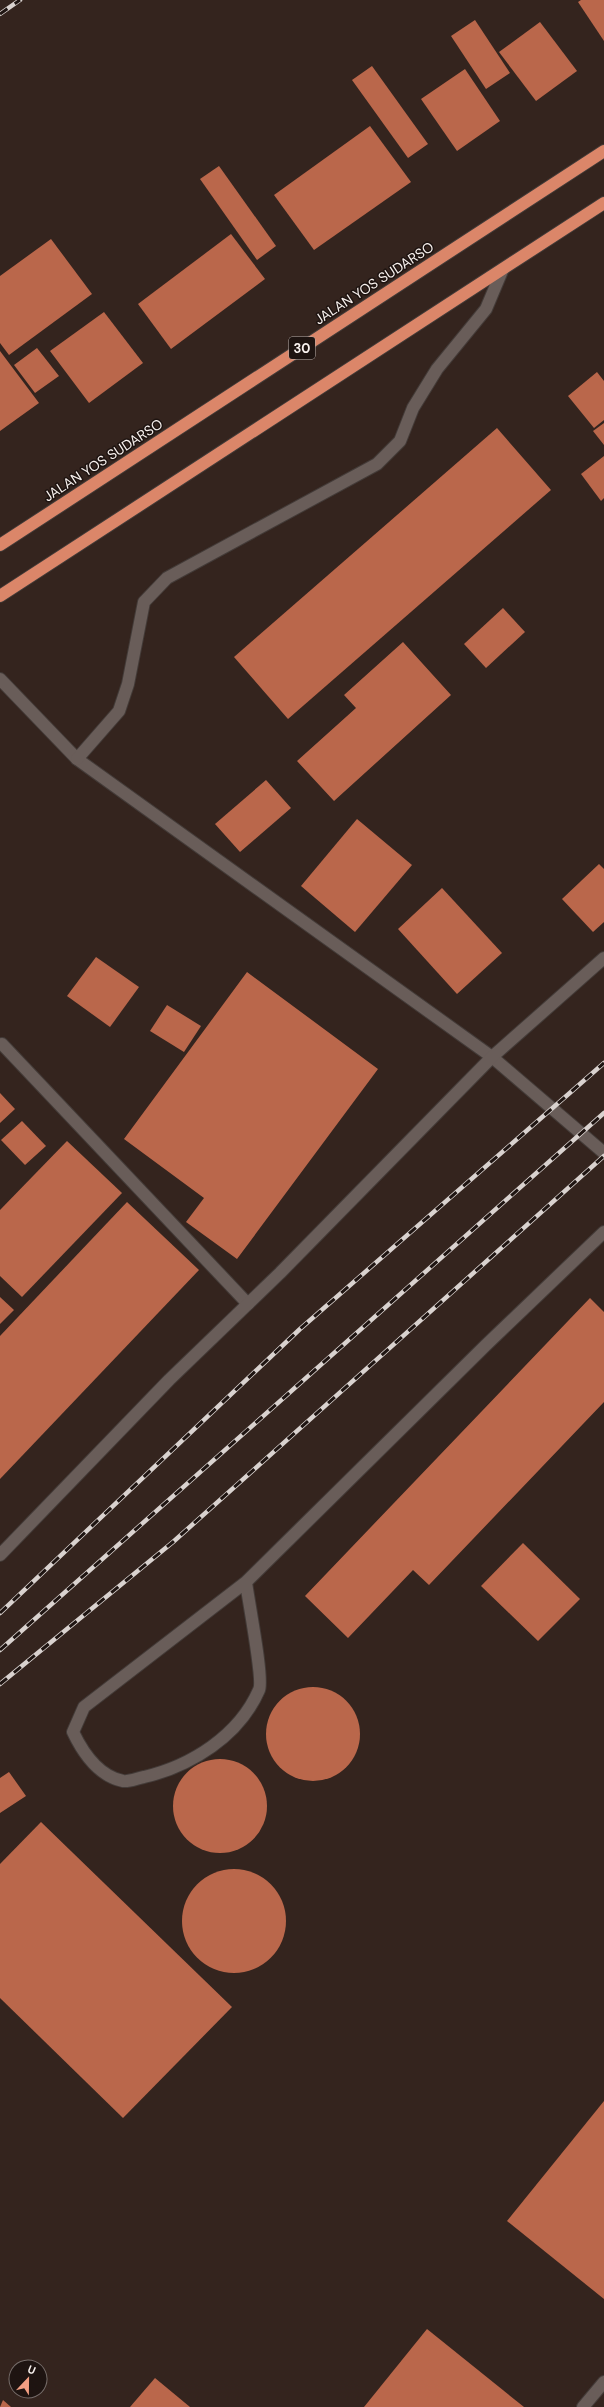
<svg xmlns="http://www.w3.org/2000/svg" width="604" height="2407" font-family="'DM Sans',sans-serif">
	<rect width="100%" height="100%" fill="#281d1a"/>
	<path fill="#34241e" fill-rule="evenodd" d="M0,0h604v2407h-604zM16,2367h24v24h-24z"/>
	<g fill="#ba674b">
		<polygon points="581,0 604,0 604,41 578,2"/>
		<polygon points="475,20 510,73 486,89 451,36"/>
		<polygon points="540,22 577,71 536,101 499,52"/>
		<polygon points="372,66 428,144 408,158 352,80"/>
		<polygon points="465,69 500,121 457,151 421,99"/>
		<polygon points="370,126 411,182 314,250 274,195"/>
		<polygon points="219,166 276,246 257,260 200,179"/>
		<polygon points="231,234 265,279 171,349 138,304"/>
		<polygon points="51,239 92,294 9,355 0,343 0,276"/>
		<polygon points="104,312 143,363 89,403 50,351"/>
		<polygon points="37,348 59,376 35,393 14,365"/>
		<polygon points="0,351 39,403 0,431"/>
		<polygon points="597,372 604,381 604,420 594,428 568,396"/>
		<polygon points="604,423 604,445 593,431"/>
		<polygon points="497,428 551,490 288,719 234,657"/>
		<polygon points="604,456 604,498 601,501 581,474"/>
		<polygon points="503,608 525,632 486,668 464,644"/>
		<polygon points="403,642 451,695 334,801 297,761 356,708 344,695"/>
		<polygon points="266,780 291,808 240,852 215,824"/>
		<polygon points="357,819 412,865 355,932 301,886"/>
		<polygon points="599,864 604,869 604,922 593,932 562,899"/>
		<polygon points="442,888 502,953 457,994 398,929"/>
		<polygon points="96,957 139,987 110,1027 67,996"/>
		<polygon points="247,972 378,1069 237,1259 186,1222 204,1198 124,1139"/>
		<polygon points="167,1005 201,1026 184,1052 150,1031"/>
		<polygon points="0,1093 15,1109 0,1123"/>
		<polygon points="22,1121 46,1146 25,1165 1,1140"/>
		<polygon points="67,1141 122,1193 22,1297 0,1276 0,1210"/>
		<polygon points="127,1202 199,1270 0,1479 0,1336"/>
		<polygon points="0,1297 14,1310 0,1324"/>
		<polygon points="590,1298 604,1312 604,1402 429,1585 413,1570 348,1638 305,1596"/>
		<polygon points="523,1543 580,1599 538,1641 481,1586"/>
		<circle cx="313" cy="1734" r="47"/>
		<circle cx="220" cy="1806" r="47"/>
		<polygon points="9,1772 26,1796 0,1813 0,1778"/>
		<polygon points="41,1822 232,2007 123,2118 0,1998 0,1864"/>
		<circle cx="234" cy="1921" r="52"/>
		<polygon points="604,2101 604,2299 507,2221"/>
		<polygon points="427,2329 524,2407 364,2407"/>
		<polygon points="155,2378 190,2407 130,2407"/>
		<polygon points="3,2400 11,2407 0,2407"/>
	</g>
	<g fill="none" stroke-linecap="round" stroke-linejoin="round">
		<defs>
			<g id="lane">
				<polyline points="0,679 77,759 492,1057 604,1153"/>
				<polyline points="77,759 119,711 128,684 144,602 167,578 377,464 400,441 413,408 437,369 486,309 502,271"/>
				<polyline points="2,1044 248,1304"/>
				<polyline points="0,1555 169,1380 280,1273 492,1057 604,958"/>
				<path d="M246,1582c2,17 18,98 13,108 -20,46 -68,76 -115,87 -6,1 -15,5 -21,4 -25,-5 -40,-28 -50,-49l11,-25 162,-125 240,-237 118,-113"/>
				<polyline points="583,2407 604,2382"/>
			</g>
			<g id="highway">
				<polyline points="0,545 604,151"/>
				<polyline points="0,596 604,203"/>
			</g>
		</defs>
		<use href="#lane" stroke="#433b38" stroke-width="14"/>
		<use href="#highway" stroke="#433b38" stroke-width="14"/>
		<use href="#lane" stroke="#695d59" stroke-width="12"/>
		<use href="#highway" stroke="#db8669" stroke-width="12"/>
		<defs>
			<g id="rail">
				<polyline points="0,14 20,0"/>
				<polyline points="0,1613 300,1329 604,1063"/>
				<polyline points="0,1650 604,1113"/>
				<polyline points="0,1684 173,1542 604,1156"/>
			</g>
		</defs>
		<use href="#rail" stroke="#d9d2cf" stroke-width="4.5"/>
		<use href="#rail" stroke="#1e1411" stroke-width="3" stroke-dasharray="9" stroke-linecap="butt"/>
	</g>
	<g text-anchor="middle" stroke-width="3" stroke-linejoin="round" paint-order="stroke">
		<rect fill="#1e1411" stroke="#b7afac" stroke-width="1" x="289" y="337" width="26" height="22" rx="3"/>
		<g font-size="13" font-weight="bold" fill="#f9f2ef">
			<text x="302" y="353">30</text>
		</g>
		<g font-size="14" fill="#f9f2ef" stroke="#1e1411">
			<text transform="translate(374 283) rotate(-33)" y="5">JALAN YOS SUDARSO</text>
			<text transform="translate(103 460) rotate(-33)" y="5">JALAN YOS SUDARSO</text>
		</g>
	</g>
	<g transform="translate(28 2379) rotate(22)"><circle r="19" fill="#1e1411" stroke="#766d6a"/>
	<path d="M0-3L7 15L0 10L-7 15Z" fill="#f39f83"/>
	<text y="-6" font-size="11" font-weight="bold" text-anchor="middle" fill="#f9f2ef">U</text>
	</g>
</svg>
